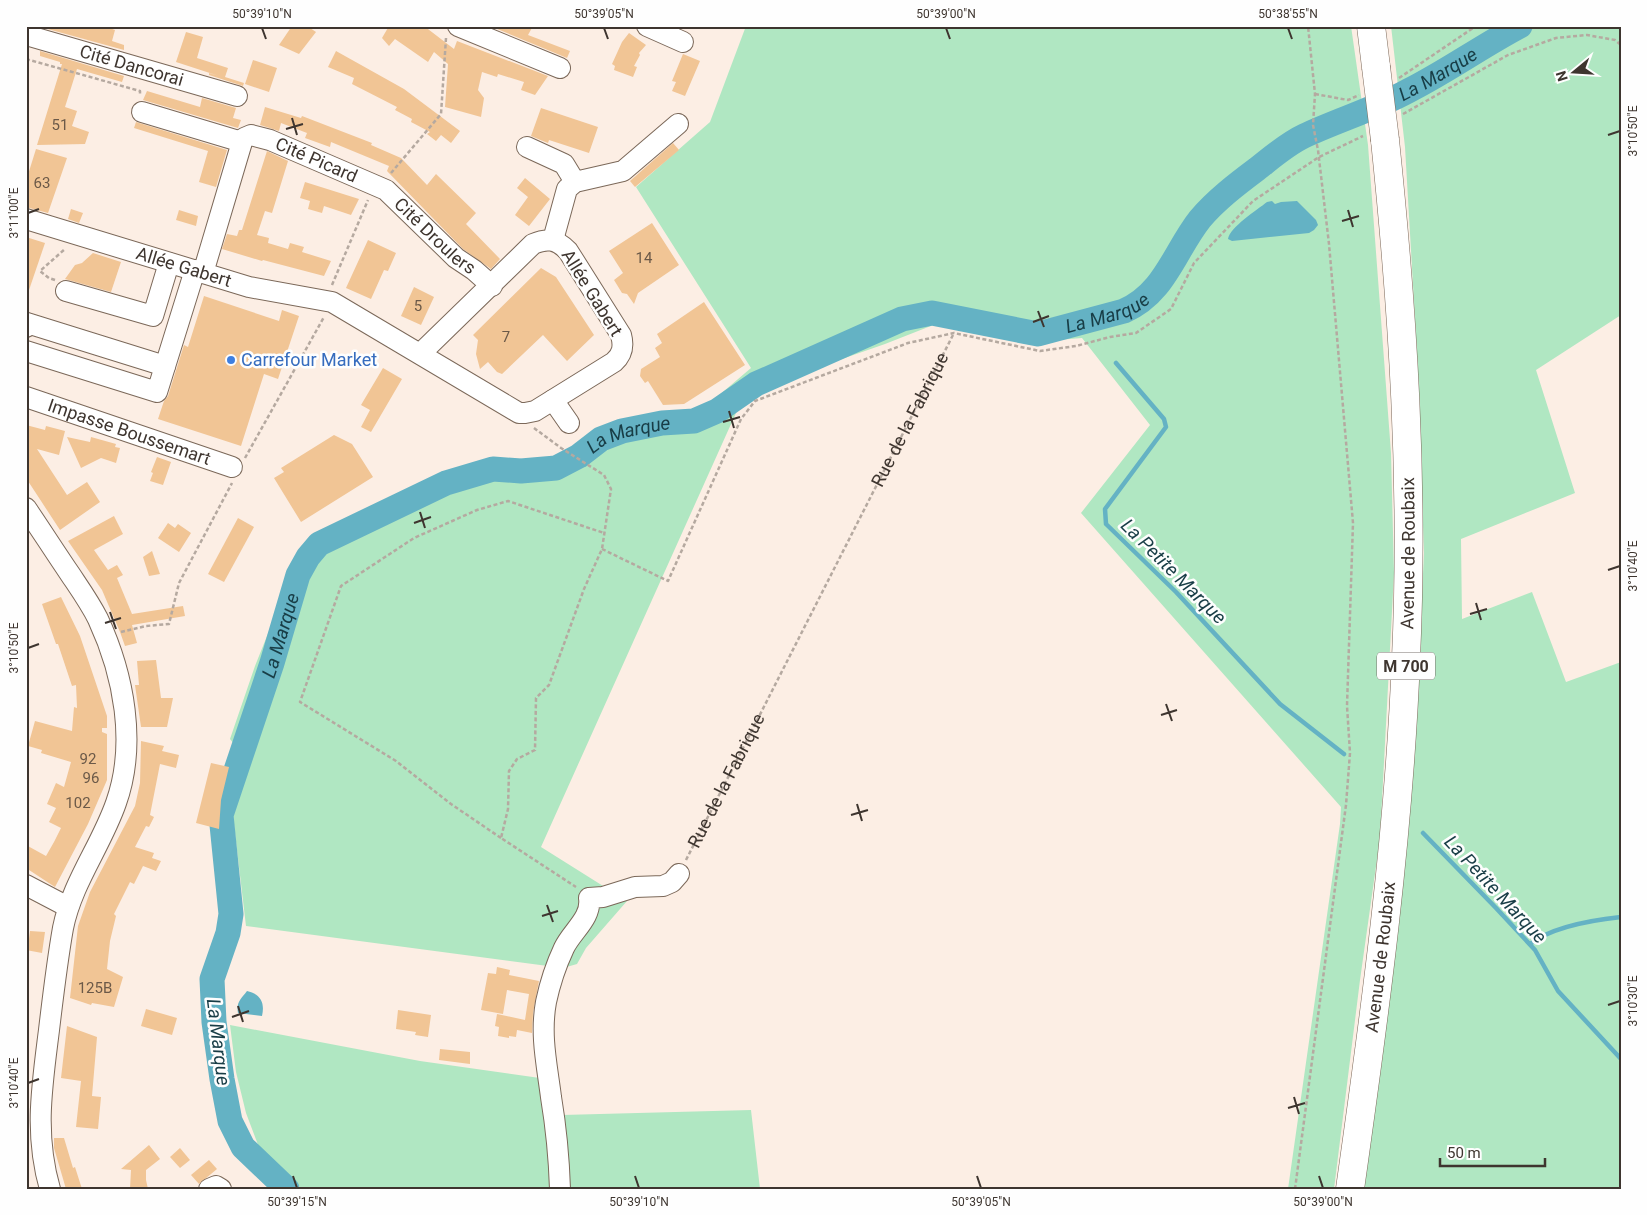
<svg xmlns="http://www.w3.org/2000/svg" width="1647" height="1215" font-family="Roboto,sans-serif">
	<rect width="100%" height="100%" fill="#fceee4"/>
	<g fill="#b0e7c2">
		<polygon points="746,26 1351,26 1368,145 1391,453 1394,573 1380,838 1360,980 1334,1189 1288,1189 1340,824 1341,807 1081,513 1150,425 1082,338 1032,342 941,322 885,344 796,375 740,404 541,847 627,901 586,948 577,964 563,968 246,926 233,816 250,764 230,739 255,666 301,551 348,521 478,464 527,465 555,461 630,421 704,408 751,368 636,187 710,122"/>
		<polygon points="1391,26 1621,26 1621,315 1536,370 1575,493 1461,539 1462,619 1532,592 1566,682 1621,662 1621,1189 1362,1189 1382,1061 1403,865 1417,699 1424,553 1417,354 1405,147"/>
		<polygon points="230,1025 420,1061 554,1080 562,1115 751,1110 760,1189 302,1189 260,1150 246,1113 236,1072"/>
	</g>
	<g fill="#64b2c4">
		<path d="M1272,201l3,3 6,-2 16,-1 19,19 2,5 -4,5 -5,3 -77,8 -4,-2c2,-12 29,-29 39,-37z"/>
		<path d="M247,991c14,3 18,12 15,25l-24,-3c-2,-11 3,-14 9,-22z"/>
	</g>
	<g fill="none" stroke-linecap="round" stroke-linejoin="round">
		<g stroke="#64b2c4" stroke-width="4.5">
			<polyline points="1116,363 1164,419 1166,427 1105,509 1106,524 1176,592 1280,704 1344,754"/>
			<polyline points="1423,833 1496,908 1535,950 1558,991 1621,1059"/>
			<path d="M1530,944c22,-17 63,-24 91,-27"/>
		</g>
		<path stroke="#64b2c4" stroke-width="25" id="s1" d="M287,1189l-44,-42 -13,-26 -8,-42 -8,-57 -2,-43 16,-46 3,-19 -10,-99 51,-152 26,-88 10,-18 11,-13 127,-61 47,-14 28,2 35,-3 23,-12 22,-17 21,-8 40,-8 32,-2 23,-10 39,-27 146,-65 30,-6 106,21 86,-23c41,-18 50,-59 76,-92 16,-19 37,-35 57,-50 14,-11 30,-25 47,-33 34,-16 71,-27 104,-45 38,-19 74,-45 112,-65"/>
	</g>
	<g fill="#f1c595">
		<polygon points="44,26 67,28 67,26 104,26 115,30 112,41 124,45 124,50 44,28"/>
		<polygon points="292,26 307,26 316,32 299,54 279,45"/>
		<polygon points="389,26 424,26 454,49 457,41 548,76 535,95 521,90 524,82 498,74 497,77 482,72 478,90 484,98 481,117 445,107 448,64 434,52 428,62 395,39 389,46 382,38"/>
		<polygon points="490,26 533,26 528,35 570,51 567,58"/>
		<polygon points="186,32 203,37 197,58 228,68 225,77 244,83 243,86 209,75 209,73 219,76 176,62"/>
		<polygon points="629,33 646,45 639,53 640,55 634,66 637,67 633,77 614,70 615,66 612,64 622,42"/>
		<polygon points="40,51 124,76 122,82 77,69 65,107 77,111 72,126 89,132 85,144 37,145 62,64 60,64 60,62 40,56"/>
		<polygon points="336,51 404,89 460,131 451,143 441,135 436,141 427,134 430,132 411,122 412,119 395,110 397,107 352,84 354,78 328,67"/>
		<polygon points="683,54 700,61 685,96 672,91 676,82 672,81"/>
		<polygon points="253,60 277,68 269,92 245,84"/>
		<polygon points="147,91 200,107 202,98 236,108 233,118 241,120 238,128 143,100"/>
		<polygon points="265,107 301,118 302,116 372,143 371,145 401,158 427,185 436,174 476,213 466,224 500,259 491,269 463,249 387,171 389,166 331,142 330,147 305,138 307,133 281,123 279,131 260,125"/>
		<polygon points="541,108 598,127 589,153 549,140 548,143 543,141 531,136"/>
		<polygon points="136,122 227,150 216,187 199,182 208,151 134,128"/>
		<polygon points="673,143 679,150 635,187 630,181"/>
		<polygon points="36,149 67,158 48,213 26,207 26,181"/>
		<polygon points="267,151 288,161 272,213 265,211 257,235 269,238 268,243 288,249 290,243 304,247 302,252 331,261 324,276 263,260 262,261 222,249 227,234 237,236 239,230 242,230"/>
		<polygon points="525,178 550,199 529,226 515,215 528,197 517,188"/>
		<polygon points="305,182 359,199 351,215 324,206 322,213 308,209 310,201 300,198"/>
		<polygon points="71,209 83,213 79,223 68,219"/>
		<polygon points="179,210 198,216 196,226 176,220"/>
		<polygon points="652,223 679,265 638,293 634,304 627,294 622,293 614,280 623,273 609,251"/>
		<polygon points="26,237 45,243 28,293 26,293"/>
		<polygon points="368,240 396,253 388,271 384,270 371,299 346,288"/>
		<polygon points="93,253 121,262 111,292 65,279 75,265 82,263"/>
		<polygon points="541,268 556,277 594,335 567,361 543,335 502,374 497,372 488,362 480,369 476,354 478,340 473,335"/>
		<polygon points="414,287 434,297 421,325 401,316"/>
		<polygon points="204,296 279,321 282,310 299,316 278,379 264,374 241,446 158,419 164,401 168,396 184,345 188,347"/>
		<polygon points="704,302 745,365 684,404 663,405 648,381 645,383 640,376 641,369 660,357 655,348 662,343 657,334"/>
		<polygon points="383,368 402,379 371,432 361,427 370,410 361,405"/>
		<polygon points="26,425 45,430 46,426 65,431 59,455 37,449 67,495 87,482 100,502 60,530 26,478"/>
		<polygon points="334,435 352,444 373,477 301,522 274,478 284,472 281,468"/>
		<polygon points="67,437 90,442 91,437 116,444 115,447 120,448 116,463 101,458 81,468"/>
		<polygon points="157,457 171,462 163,485 150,481 153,473 151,472"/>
		<polygon points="114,516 123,534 94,550 108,570 117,565 123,575 117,578 132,614 183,606 185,616 132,625 137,643 125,646 120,632 102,590 68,541"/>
		<polygon points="238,518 254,527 224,582 208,574"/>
		<polygon points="168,523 175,528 178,524 191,533 179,552 158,538"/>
		<polygon points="152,551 160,574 149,576 143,557"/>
		<polygon points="61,597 80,636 107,716 107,728 102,728 102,732 107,734 107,780 88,824 55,887 26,868 26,845 46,856 54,842 61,828 49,822 56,808 47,804 56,783 64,787 71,762 41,753 42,750 28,746 35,721 72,731 74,707 77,708 76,685 72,686 58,644 56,644 42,604"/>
		<polygon points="156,660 161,698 173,698 167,727 141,727 135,685 139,685 137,661"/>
		<polygon points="141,741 164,746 162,751 179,755 176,768 160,764 150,815 154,817 149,827 146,826 135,847 154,853 152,858 161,861 156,871 143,866 134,884 130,882 114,914 116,916 110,941 107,969 123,977 114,1007 92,1003 91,1005 70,998 78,926 90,892 135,806 140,783"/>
		<polygon points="211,763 229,767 221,800 219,829 196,823"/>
		<polygon points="30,931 45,932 42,953 26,950 26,938 29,939"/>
		<polygon points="497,967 510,970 509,975 539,981 533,1013 532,1033 517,1030 516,1037 509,1036 509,1038 498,1036 499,1027 495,1026 497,1014 525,1020 529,994 507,990 503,1014 481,1010 488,973 496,974"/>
		<polygon points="146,1009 177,1018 172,1035 141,1026"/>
		<polygon points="398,1010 431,1015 428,1037 415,1035 416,1032 396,1029"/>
		<polygon points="67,1026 97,1037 92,1096 101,1097 98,1129 76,1127 81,1081 61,1078"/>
		<polygon points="440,1049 470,1052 470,1064 439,1060"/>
		<polygon points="54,1138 64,1138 73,1168 75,1167 82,1189 66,1189 54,1148"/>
		<polygon points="149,1145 160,1159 146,1170 146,1180 148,1189 130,1189 131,1170 121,1169"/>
		<polygon points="180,1148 190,1160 180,1168 170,1157"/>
		<polygon points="209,1160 217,1169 199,1184 191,1175"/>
	</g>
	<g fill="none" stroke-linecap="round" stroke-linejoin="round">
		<defs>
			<g id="minor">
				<polyline points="458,26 560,68"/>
				<polyline points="647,26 683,42"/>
				<path id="s3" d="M26,35l211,61"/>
				<polyline points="142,112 242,142"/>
				<polyline points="527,147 564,164 575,182"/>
				<path id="s4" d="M26,219l223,68 83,15 187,111h6l10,-2 79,-49c9,-8 10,-16 7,-27l-53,-84c-11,-12 -21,-13 -35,-7l-113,110"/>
				<polyline points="553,240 567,189 575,182 623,171 678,124"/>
				<path id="s5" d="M203,273l39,-131 2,-4 7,-3 19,5 116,50 70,68 18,12 18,16"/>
				<polyline points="66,291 153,316 169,263"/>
				<polyline points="26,327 27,323 165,366"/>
				<polyline points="26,351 157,392 195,270"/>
				<path id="s6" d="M26,397l206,70"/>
				<polyline points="553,400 569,423"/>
				<path d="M26,508c15,22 29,44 44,66 10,15 20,29 28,45 26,56 39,125 18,184 -15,43 -44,80 -53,125 -6,34 -10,68 -14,102 -7,56 -15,104 1,159"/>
				<polyline points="26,885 68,907"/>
				<polyline points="209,1189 216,1186 221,1189"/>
				<path d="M560,1189c-1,-31 -4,-62 -9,-92 -4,-32 -11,-62 -5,-95 4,-19 10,-37 18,-54 8,-17 28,-30 25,-50l14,-1 32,-10 28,-1 9,-4 7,-8"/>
			</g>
			<g id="highway">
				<polyline points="1371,26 1376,67"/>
				<path id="s7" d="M1350,1189c25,-176 49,-354 56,-531 8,-174 -3,-345 -21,-518"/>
			</g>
		</defs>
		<use href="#minor" stroke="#7b6859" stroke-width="22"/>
		<use href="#highway" stroke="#7b6859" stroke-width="29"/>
		<g stroke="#b5a9a0" stroke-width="2.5" stroke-dasharray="4 2.5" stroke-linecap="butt">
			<polyline points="26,59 140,91 140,95"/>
			<polyline points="1399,78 1476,26"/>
			<polyline points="1315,94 1348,100 1359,95"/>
			<polyline points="1403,114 1508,55 1556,38 1587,35 1615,40 1621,45"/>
			<polyline points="391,173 441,114 446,38"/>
			<polyline points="55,280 49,278 40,271 65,249"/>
			<polyline points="332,285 368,200"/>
			<polyline points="534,428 561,448 604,475 611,489 602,549 584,589 549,685 536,698 535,750 517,759 509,771 508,809 501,838 576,887"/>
			<polyline points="245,458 324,317"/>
			<polyline points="602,549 668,581 741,419 755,401 908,343 954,333 1040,351 1076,346 1110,337 1136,333 1171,309 1194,263 1253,201 1319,157 1363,136"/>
			<polyline points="121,632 146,626 169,624 179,583 232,483"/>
			<polyline points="501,838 451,804 396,761 300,702 341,586 414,538 477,510 508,501 604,533"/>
			<path id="s2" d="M686,860l268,-527"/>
			<polyline points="1295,1189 1346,805 1350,753 1347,706 1353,523 1329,244 1318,150 1313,125 1315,94 1308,26"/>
		</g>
		<use href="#minor" stroke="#fff" stroke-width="20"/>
		<use href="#highway" stroke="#fff" stroke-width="28"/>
		<defs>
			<polyline id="highway-bridge" points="1376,67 1385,140"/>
		</defs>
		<use href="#highway-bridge" stroke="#7b6859" stroke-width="29" stroke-linecap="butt"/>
		<use href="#highway-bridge" stroke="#fff" stroke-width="28"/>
	</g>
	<path fill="none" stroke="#3e352f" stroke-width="2" d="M262,28l4,11M604,28l4,11M946,28l4,11M1288,28l4,11M292,118l5,17M286,129l17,-5M1608,135l12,-4M1348,210l5,17M28,213l11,-4M1342,221l17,-5M1038,311l6,16M1033,322l16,-6M729,411l5,17M723,422l17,-5M420,512l5,16M414,523l17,-6M1608,570l12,-4M1476,603l5,17M110,612l6,17M1470,614l17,-5M105,623l16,-5M28,648l11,-4M1166,704l6,17M1161,715l16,-5M857,804l5,17M851,815l17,-5M547,905l6,17M542,916l16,-5M1608,1005l12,-4M238,1006l5,16M232,1017l17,-6M28,1083l11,-4M1294,1097l5,17M1288,1108l17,-5M293,1176l4,12M635,1176l4,12M977,1176l4,12M1319,1176l4,12"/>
	<circle fill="#3f7fe0" stroke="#fefefe" stroke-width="2" cx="231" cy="360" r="5"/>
	<g text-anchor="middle" stroke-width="5" stroke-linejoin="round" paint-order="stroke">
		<g font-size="15" fill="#6b5948">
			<text x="60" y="130">51</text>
			<text x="42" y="188">63</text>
			<text x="644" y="263">14</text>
			<text x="418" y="311">5</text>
			<text x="506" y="342">7</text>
			<text x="88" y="764">92</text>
			<text x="91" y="783">96</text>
			<text x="78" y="808">102</text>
			<text x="95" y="993">125B</text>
		</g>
		<rect fill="#fefefe" stroke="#78716d" stroke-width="1" x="1377" y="652.5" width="58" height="27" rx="4"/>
		<g font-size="16" font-weight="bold" fill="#3e352f">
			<text x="1406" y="672">M 700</text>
		</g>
		<g font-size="18" fill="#3e352f" stroke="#fefefe">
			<text dy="6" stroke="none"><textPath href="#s3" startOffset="110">Cité Dancorai</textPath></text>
			<text dy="6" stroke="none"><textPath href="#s5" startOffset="219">Cité Picard</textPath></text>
			<text dy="6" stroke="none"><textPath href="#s5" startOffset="362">Cité Droulers</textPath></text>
			<text dy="6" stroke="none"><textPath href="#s4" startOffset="165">Allée Gabert</textPath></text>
			<text transform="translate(592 293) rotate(58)" y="6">Allée Gabert</text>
			<text dy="6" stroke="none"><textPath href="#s2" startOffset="494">Rue de la Fabrique</textPath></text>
			<text dy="6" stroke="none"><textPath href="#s6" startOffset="109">Impasse Boussemart</textPath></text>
			<text dy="6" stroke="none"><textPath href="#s7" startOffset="639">Avenue de Roubaix</textPath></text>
			<text dy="6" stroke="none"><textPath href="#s2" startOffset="89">Rue de la Fabrique</textPath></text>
			<text dy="6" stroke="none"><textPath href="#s7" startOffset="234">Avenue de Roubaix</textPath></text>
		</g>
		<g font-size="18" fill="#366cbe" stroke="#fefefe" text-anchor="start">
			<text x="241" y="366">Carrefour Market</text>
		</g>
		<g font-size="19" font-style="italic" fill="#183d46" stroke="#fefefe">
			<text dy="7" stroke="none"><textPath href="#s1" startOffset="1955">La Marque</textPath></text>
			<text dy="7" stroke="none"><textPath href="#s1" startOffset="1536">La Marque</textPath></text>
			<text dy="7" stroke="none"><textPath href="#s1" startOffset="1025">La Marque</textPath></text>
			<text transform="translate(1174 571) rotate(45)" y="7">La Petite Marque</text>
			<text dy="7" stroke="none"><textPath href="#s1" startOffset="590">La Marque</textPath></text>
			<text transform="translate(1496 889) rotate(47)" y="7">La Petite Marque</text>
			<text transform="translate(219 1042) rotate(83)" y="7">La Marque</text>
		</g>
	</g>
	<rect width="1647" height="1215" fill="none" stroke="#fefefe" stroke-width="55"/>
	<g transform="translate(1574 72) rotate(252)" stroke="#fefefe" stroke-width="4" paint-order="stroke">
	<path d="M0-4L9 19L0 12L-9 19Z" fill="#3e352f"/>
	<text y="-8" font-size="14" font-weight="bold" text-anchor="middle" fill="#3e352f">N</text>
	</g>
	<path d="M1440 1158v8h105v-8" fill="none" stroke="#3e352f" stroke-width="2.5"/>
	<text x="1447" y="1158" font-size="15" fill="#3e352f" stroke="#fefefe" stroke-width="4" paint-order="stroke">50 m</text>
	<rect x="28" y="28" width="1592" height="1160" fill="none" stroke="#3e352f" stroke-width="2"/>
	<g font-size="12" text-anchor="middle" fill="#3e352f">
		<text x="262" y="18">50°39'10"N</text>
		<text x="604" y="18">50°39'05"N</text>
		<text x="946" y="18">50°39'00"N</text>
		<text x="1288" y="18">50°38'55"N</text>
		<text transform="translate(1633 131) rotate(-90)" y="4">3°10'50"E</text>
		<text transform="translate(14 213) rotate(-90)" y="4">3°11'00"E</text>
		<text transform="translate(1633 566) rotate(-90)" y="4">3°10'40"E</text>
		<text transform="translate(14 648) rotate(-90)" y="4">3°10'50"E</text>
		<text transform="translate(1633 1001) rotate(-90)" y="4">3°10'30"E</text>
		<text transform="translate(14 1083) rotate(-90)" y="4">3°10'40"E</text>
		<text x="297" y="1206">50°39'15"N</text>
		<text x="639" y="1206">50°39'10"N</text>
		<text x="981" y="1206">50°39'05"N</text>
		<text x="1323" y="1206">50°39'00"N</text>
	</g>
</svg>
